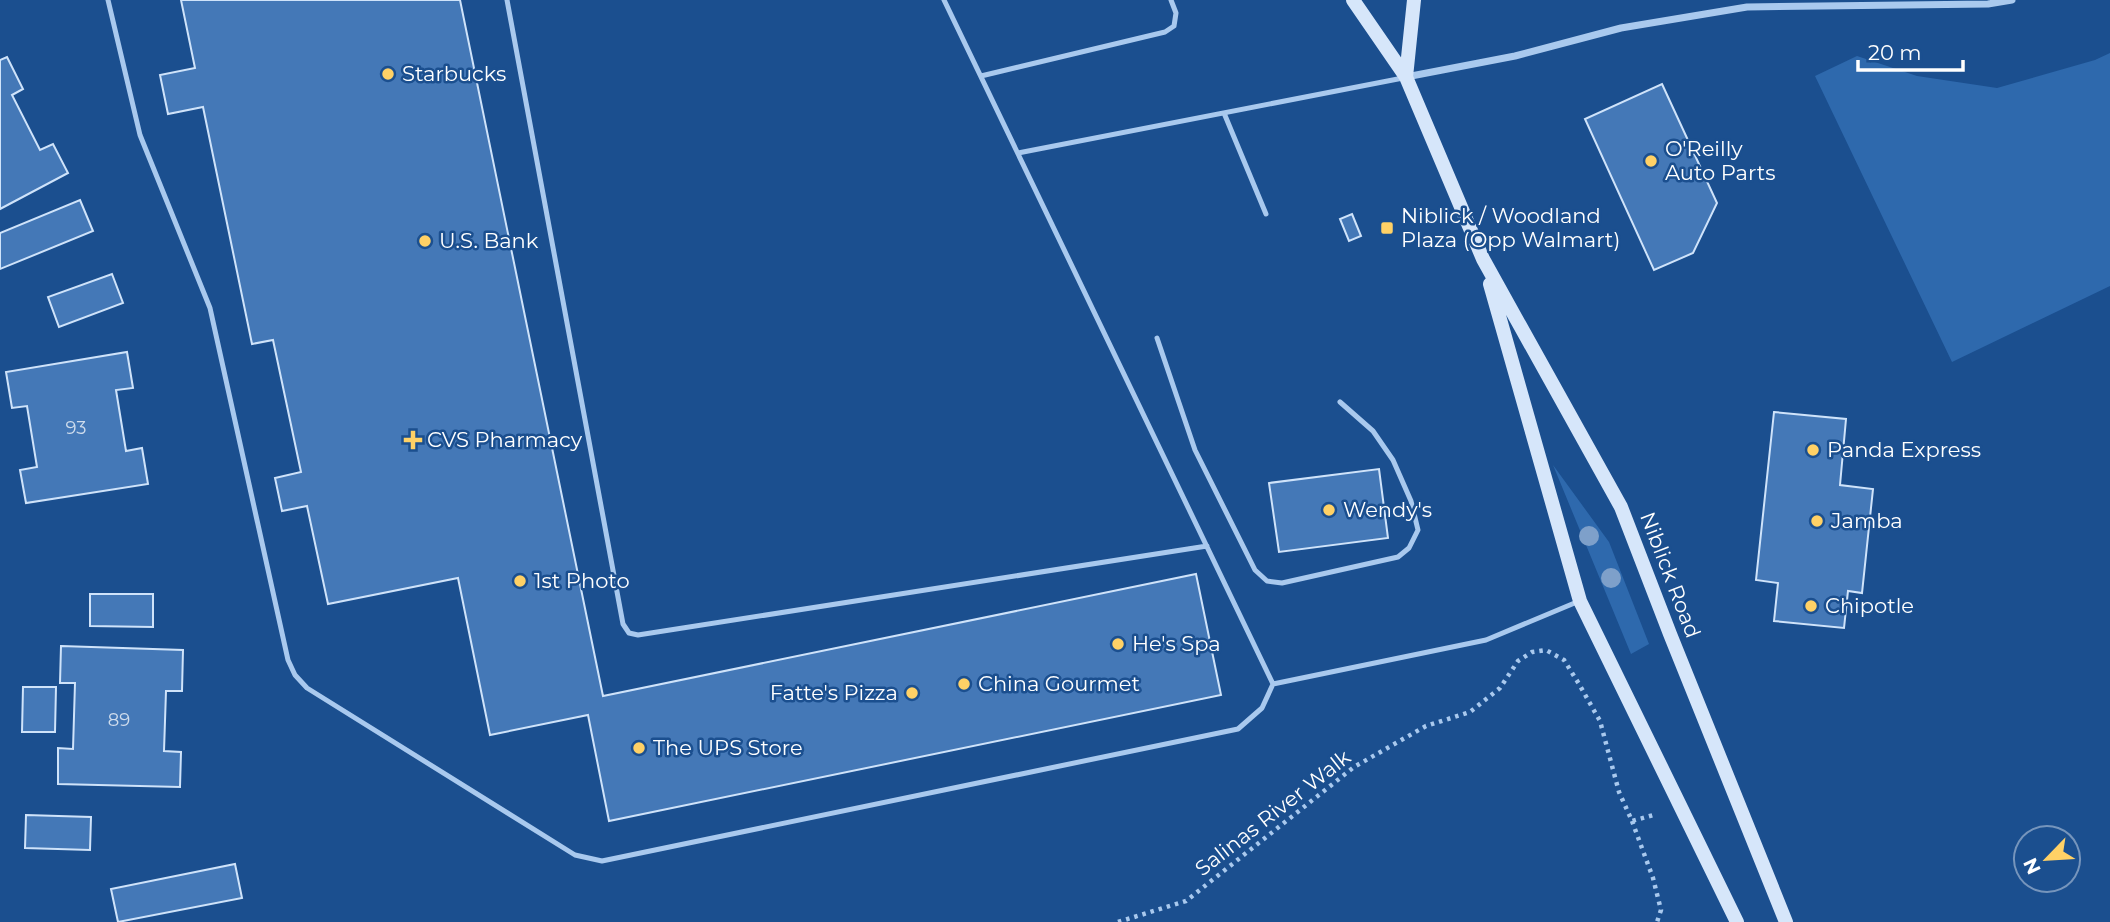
<svg xmlns="http://www.w3.org/2000/svg" width="2110" height="922" font-family="Montserrat,sans-serif">
<style>
.green{fill:#2e69ad}
.building{fill:#4478b7;stroke:#cfe3fa;stroke-width:2}
.lines{fill:none;stroke-linecap:round;stroke-linejoin:round}
.path{stroke:#a9c9ee;stroke-width:4.5;stroke-dasharray:3.5 5;stroke-linecap:butt}
.service{stroke:#a9c9ee;stroke-width:5}
.minor{stroke:#a9c9ee;stroke-width:7}
.secondary{stroke:#d6e6fa;stroke-width:14}
.tree{fill:#7ea0ca}
.poi-dot{fill:#ffd166;stroke:#1b4f8f;stroke-width:2.5}
.labels{text-anchor:middle;stroke-width:5;stroke-linejoin:round;paint-order:stroke}
.number-label{font-size:18px;fill:#d0dded}
.poi-label{font-size:21px;fill:#fff;stroke:#1b4f8f;text-anchor:start}
.street-label{font-size:21px;fill:#fff;stroke:#1b4f8f}
</style>
<rect width="100%" height="100%" fill="#1b4f8f"/>
<!-- green -->
<path class="green" d="M2110,53V286L1952,362L1815,76L1857,56L1917,76L1997,88L2095,60Z
M1553,465L1609,542L1649,644L1631,654Z"/>
<!-- building -->
<path class="building" d="M181,0H460L603,696L1196,574L1221,695L609,821L588,715L490,735L458,578L328,604L307,506L282,511L275,478L301,472L273,340L252,344L203,107L168,114L160,75L195,68Z
M7,57L23,89L12,95L40,150L53,144L68,173L0,209V60Z
M1662,84L1717,203L1693,253L1654,270L1585,119Z
M80,200L93,231L0,269V233Z
M1352,214L1361,236L1349,241L1340,219Z
M112,274L123,303L59,327L48,297Z
M127,352L133,388L116,390L126,451L142,448L148,484L26,503L20,470L37,467L27,406L12,408L6,372Z
M1774,412L1846,419L1840,485L1873,489L1862,593L1848,591L1844,628L1774,621L1778,583L1756,580Z
M1379,469L1388,538L1279,552L1269,483Z
M90,594H153V627L90,626Z
M61,646L183,650L182,691H166L164,751L181,752L180,787L58,784V748L73,749L75,683H60Z
M23,687H56L55,732H22Z
M26,815L91,817L90,850L25,848Z
M235,864L242,898L118,922L111,889Z"/>
<g class="lines">
<!-- path -->
<path class="path" d="M1632,821L1653,878L1661,910L1657,922
M1118,922L1186,901L1354,767L1426,726L1470,712L1500,688L1518,661L1532,652L1546,650L1564,660L1579,684L1600,721L1619,792L1632,821L1657,814"/>
<!-- service -->
<path class="service" d="M108,0L140,135L210,308L288,660L295,675L307,688L575,855L602,861L1238,729L1262,708L1273,684
M507,0L623,624L629,633L638,635L1207,546
M944,0L1273,684L1486,640L1577,602
M981,76L1165,32L1174,26L1176,13L1171,0
M1224,113L1266,214
M1018,153L1403,78
M1157,338L1195,450L1255,570L1267,581L1282,583L1398,557L1409,548L1418,530L1411,501L1393,460L1373,431L1340,402"/>
<!-- minor -->
<path class="minor" d="M1406,77L1515,56L1621,28L1747,7L1988,4L2012,0"/>
<!-- secondary -->
<path class="secondary" d="M1353,0L1406,77L1483,259L1621,507L1670,634L1786,922
M1406,77L1414,0
M1490,284L1580,601L1737,922"/>
</g>
<!-- trees -->
<g class="tree">
<circle cx="1589" cy="536" r="10"/>
<circle cx="1611" cy="578" r="10"/>
</g>
<!-- markers -->
<g class="poi-dot">
<circle cx="388" cy="74" r="7"/>
<circle cx="1651" cy="161" r="7"/>
<rect x="1380" y="221" width="14" height="14" rx="3.5"/>
<circle cx="425" cy="241" r="7"/>
<path d="M409.5 429.5h7v7h7v7h-7v7h-7v-7h-7v-7h7z"/>
<circle cx="1813" cy="450" r="7"/>
<circle cx="1329" cy="510" r="7"/>
<circle cx="1817" cy="521" r="7"/>
<circle cx="520" cy="581" r="7"/>
<circle cx="1811" cy="606" r="7"/>
<circle cx="1118" cy="644" r="7"/>
<circle cx="964" cy="684" r="7"/>
<circle cx="912" cy="693" r="7"/>
<circle cx="639" cy="748" r="7"/>
</g>
<g class="labels">
<!-- number labels -->
<g class="number-label">
<text x="76" y="434">93</text>
<text x="119" y="726">89</text>
</g>
<!-- poi labels -->
<g class="poi-label">
<text x="402" y="81">Starbucks</text>
<text x="1665" y="156">O'Reilly<tspan x="1665" dy="24">Auto Parts</tspan></text>
<text x="1401" y="223">Niblick / Woodland<tspan x="1401" dy="24">Plaza (Opp Walmart)</tspan></text>
<text x="439" y="248">U.S. Bank</text>
<text x="427" y="447">CVS Pharmacy</text>
<text x="1827" y="457">Panda Express</text>
<text x="1343" y="517">Wendy's</text>
<text x="1831" y="528">Jamba</text>
<text x="534" y="588">1st Photo</text>
<text x="1825" y="613">Chipotle</text>
<text x="1132" y="651">He's Spa</text>
<text x="978" y="691">China Gourmet</text>
<text x="898" y="700" text-anchor="end">Fatte's Pizza</text>
<text x="653" y="755">The UPS Store</text>
</g>
<!-- street labels -->
<g class="street-label">
<text transform="translate(1670 575) rotate(69)" y="7">Niblick Road</text>
<text transform="translate(1273 813) rotate(-38)" y="7">Salinas River Walk</text>
</g>
</g>
<!-- north arrow -->
<g transform="translate(2047 859) rotate(245)"><circle r="33" fill="#1b4f8f" stroke="#7695bc" stroke-width="2"/>
<path d="M0-5L12 26L0 18L-12 26Z" fill="#ffd166"/>
<text y="-10" font-size="19" font-weight="bold" text-anchor="middle" fill="#ffffff">N</text>
</g>
<!-- scale -->
<path d="M1858 60v10h105v-10" fill="none" stroke="#ffffff" stroke-width="3.5"/>
<text x="1868" y="60" font-size="21" fill="#ffffff" stroke="#1b4f8f" stroke-width="5" paint-order="stroke">20 m</text>
</svg>
